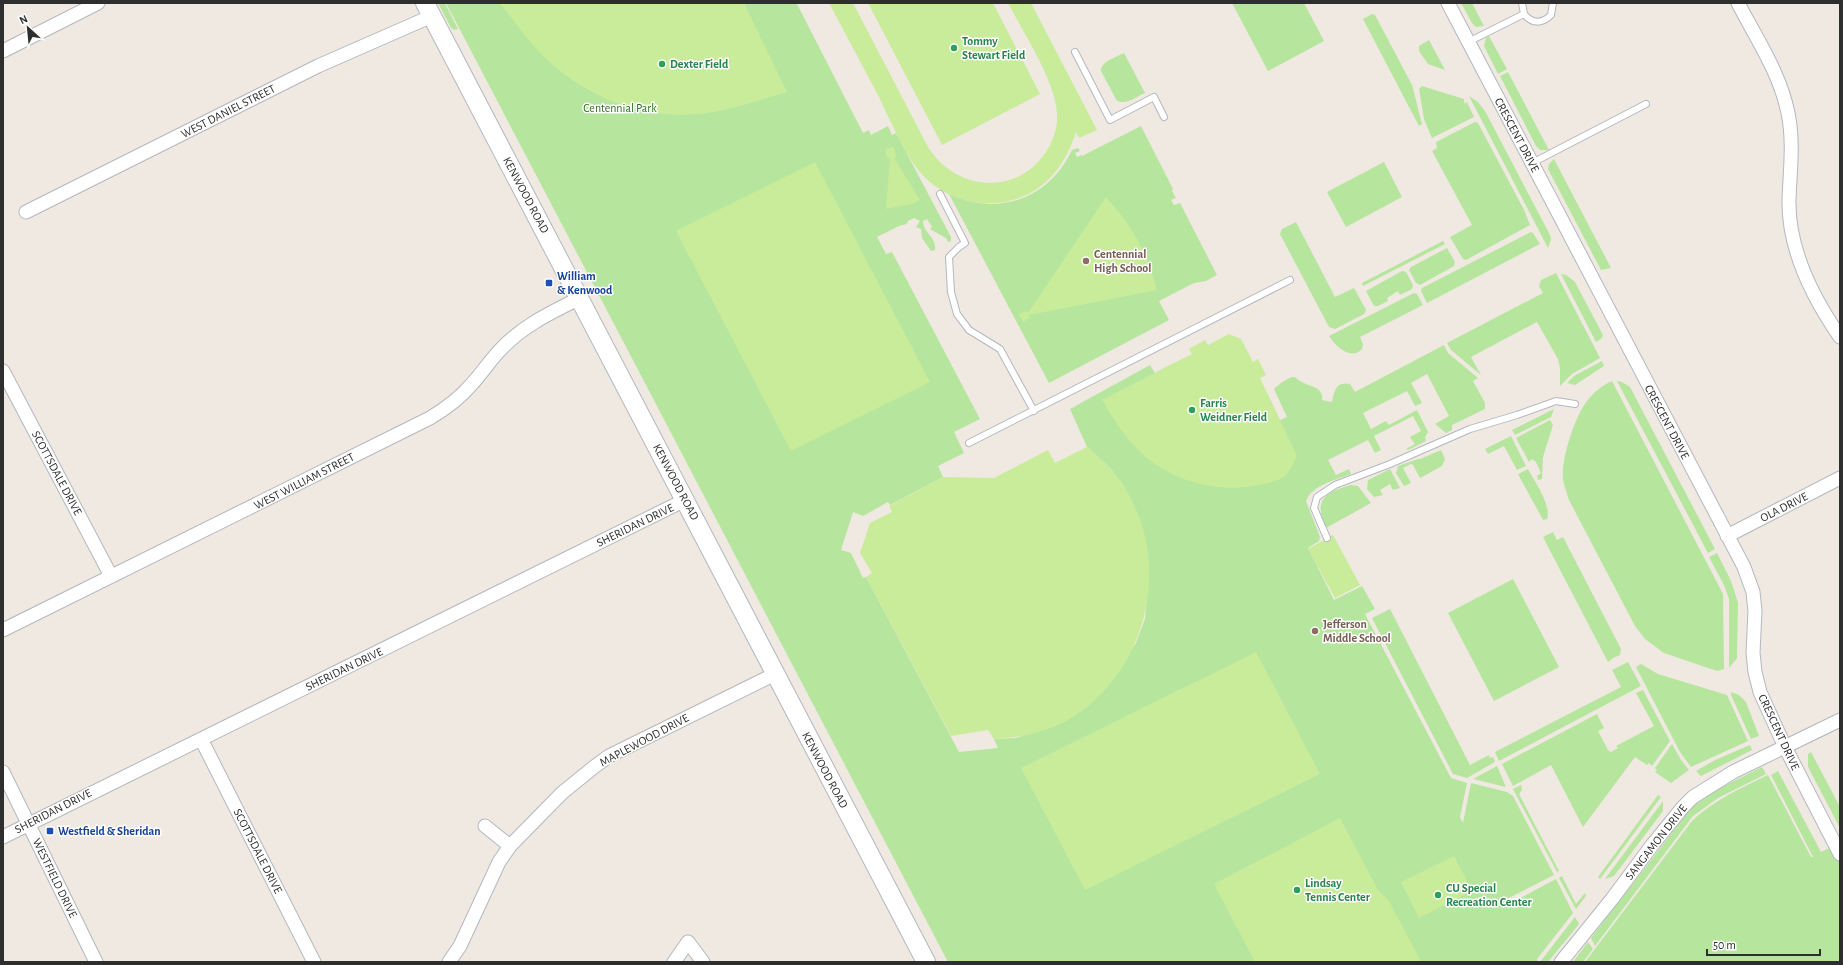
<svg xmlns="http://www.w3.org/2000/svg" width="1843" height="965" font-family="'Alegreya Sans',sans-serif">
<style>
.green{fill:#b6e59e}
.pitch{fill:#c9ec9a}
.lines{fill:none;stroke-linecap:round;stroke-linejoin:round}
.lane-casing{stroke:#b4b7c1;stroke-width:8}
.street-casing{stroke:#b4b7c1;stroke-width:15}
.secondary-casing{stroke:#b4b7c1;stroke-width:20}
.lane{stroke:#fff;stroke-width:6}
.street{stroke:#fff;stroke-width:13}
.secondary{stroke:#fff;stroke-width:18}
.leisure-dot{fill:#2e9e5b;stroke:#fff;stroke-width:1.5}
.education-dot{fill:#8d6e63;stroke:#fff;stroke-width:1.5}
.transit-dot{fill:#1a4fb4;stroke:#fff;stroke-width:1.5}
.labels{text-anchor:middle;stroke-width:3;stroke-linejoin:round;paint-order:stroke}
.leisure-label{font-size:12px;font-weight:bold;fill:#27864d;stroke:#fff;text-anchor:start}
.park-label{font-size:12px;fill:#2c6e1b;stroke:#fff}
.street-label{font-size:12px;fill:#2e2e2e;stroke:#fff}
.education-label{font-size:12px;font-weight:bold;fill:#785e54;stroke:#fff;text-anchor:start}
.transit-label{font-size:12px;font-weight:bold;fill:#164399;stroke:#fff;text-anchor:start}
</style>
<rect width="100%" height="100%" fill="#efe9e1"/>
<!-- green -->
<path class="green" d="M438,3H445L458,29L454,30L451,28Z
M446,3H798L797,4L863,133L869,130L871,135L888,126L892,135L896,133L951,237V241L948,242L946,238L930,229L932,227L927,219L923,221C923,233 937,237 935,250L931,251L922,238L921,229L916,227L920,221L914,218L908,221L907,224L899,226L877,237L886,254L892,252L980,419L954,432L964,453L938,466L943,477L890,505L888,502L863,516L853,512L841,550L851,553L863,578L866,577L959,752L998,748L994,739L1016,738L1064,722L1087,706L1106,688L1136,643L1145,619L1149,571L1123,485L1110,468L1087,447L1070,409L1150,365L1155,373L1178,361L1267,393L1280,420L1287,417L1274,389C1278,385 1288,377 1294,377C1297,378 1299,381 1302,382C1310,387 1324,387 1322,400L1332,402C1334,391 1336,381 1350,384L1355,392L1444,345L1448,353L1478,378L1473,381L1485,403V409L1452,425V430L1446,433L1435,424L1449,416L1427,374L1411,383L1422,403L1415,406L1407,391L1363,413L1371,429L1386,421L1389,425L1417,410L1428,432L1425,437L1426,441L1408,450L1406,449L1415,444L1410,437L1421,431L1413,416L1374,436L1381,450L1375,453L1368,440L1328,460L1336,475L1349,469L1351,474C1336,480 1312,485 1306,501L1320,537L1319,541L1308,548L1334,600L1362,586L1375,609L1365,614L1451,778L1467,783L1460,817L1463,823L1471,783L1507,792L1513,796L1554,875L1505,900L1507,905L1556,879L1573,913L1537,959L1538,962H948Z
M1232,3H1304L1324,41L1268,71Z
M1461,3H1472L1484,26L1476,27L1472,23Z
M1372,14L1375,15L1412,85L1422,124L1419,126L1363,19Z
M1489,36L1507,69L1498,74L1484,46L1486,38Z
M1429,40L1445,70L1428,64L1419,51V46Z
M1124,53L1145,93C1136,97 1127,105 1117,101L1101,71C1101,61 1117,57 1124,53Z
M1508,72L1549,150H1540L1536,146L1500,76Z
M1422,86L1464,99V101L1465,104L1467,102L1474,117L1432,138L1424,119L1419,89Z
M1469,96L1478,102L1485,111L1550,235L1551,239L1548,248Z
M1475,122L1478,123L1524,210L1530,225L1466,260L1463,259L1450,237L1472,225L1432,151L1437,148L1436,142Z
M1141,126L1173,189L1172,191L1176,198L1171,200L1174,205L1180,203L1217,275L1206,281L1194,283L1159,301L1169,320L1049,383L949,194C998,217 1049,199 1072,150L1078,148L1080,151L1075,153L1077,157L1081,155L1082,156Z
M1554,159L1611,268L1601,270L1548,169L1549,164Z
M1384,162L1402,197L1346,227L1327,192Z
M1296,222L1335,297L1354,288L1366,310L1364,314L1335,329L1329,327L1280,234L1282,229Z
M1531,232L1533,233L1540,244L1427,303L1421,291L1422,288Z
M1443,241L1445,244L1363,286L1362,283Z
M1447,248L1455,262L1454,266L1420,285L1416,283L1409,270L1411,267Z
M1402,271L1406,272L1413,285L1412,289L1400,295L1398,291L1387,298L1388,301L1378,306H1374L1366,291Z
M1556,273L1600,358L1572,374L1560,386V368L1558,359L1537,322L1471,357L1481,375L1451,350L1447,343L1543,293L1539,286L1541,280Z
M1561,274L1566,275L1575,282L1603,335L1602,338L1596,342Z
M1414,293L1417,294L1423,305L1360,337L1363,344L1362,349C1351,361 1335,346 1329,336Z
M1602,361L1604,366L1575,385L1567,383L1574,376Z
M1612,381L1723,594L1724,669L1717,671L1664,653L1645,639L1635,626L1569,500C1567,493 1564,486 1563,479C1561,459 1575,415 1588,400C1594,392 1603,385 1612,381Z
M1617,381L1622,382L1630,387L1715,549L1708,553Z
M1554,409L1551,417L1515,435L1512,430Z
M1550,420L1553,425L1543,457L1542,479L1538,480L1537,476L1541,473L1536,462L1532,459L1529,462L1516,438Z
M1511,436L1526,466L1517,470L1504,446L1488,454L1485,449Z
M1441,450L1445,459L1442,466L1420,478L1413,465L1411,464L1403,468L1411,483L1404,486L1396,473L1398,466L1418,459H1420Z
M1390,469L1400,488L1393,490L1390,484L1380,490L1383,495L1374,497L1367,489L1368,480Z
M1528,469C1534,481 1552,505 1547,519L1543,520L1518,474Z
M1351,485L1358,486L1371,503L1326,528C1313,500 1325,492 1351,485Z
M1553,532L1557,540L1563,537L1621,649L1620,655L1613,658L1608,662L1543,537Z
M1717,553L1731,581L1738,603L1737,658L1729,668V599L1724,585L1709,557Z
M1513,579L1559,667L1494,701L1448,613Z
M1390,609L1470,765L1489,755L1490,758L1493,757L1495,762L1467,778L1453,774L1372,618Z
M1628,662L1641,686L1499,761L1495,752L1621,687L1612,670Z
M1641,664L1658,674L1727,695L1748,741L1691,767L1680,752L1636,667Z
M1643,690L1670,741L1652,766L1649,763L1647,765L1635,757L1583,827L1551,765L1513,786L1502,764L1597,714L1604,728L1598,731L1608,750L1611,752L1618,748L1616,746L1654,726L1636,693Z
M1731,692L1739,695L1746,702L1759,736L1751,739L1731,695Z
M1672,744L1681,760L1689,770L1671,783L1655,772L1657,770L1655,768Z
M1750,745L1752,750L1701,776L1696,771L1715,760Z
M1811,752L1840,807V828L1808,767V754Z
M1497,766L1506,787L1473,779Z
M1762,767L1766,774L1718,798L1693,816L1595,946L1591,938L1692,807L1718,789Z
M1778,771L1821,852L1840,843V962H1585L1692,821C1714,800 1741,788 1768,775L1811,857H1813L1771,775Z
M1521,785L1522,790L1519,794L1559,871L1557,872L1513,789Z
M1658,795L1661,797L1600,879L1598,877Z
M1663,801V811L1614,876L1605,879Z
M1562,876L1576,904L1585,893L1586,896L1576,909L1559,878Z
M1575,917L1579,924L1548,962H1540Z
M1588,942L1593,949L1583,962H1573Z"/>
<!-- pitch -->
<path class="pitch" d="M500,3H744L787,92C763,99 738,108 713,112C649,123 588,100 542,55C527,39 513,20 500,3Z
M829,3H853L928,147C956,192 1019,197 1048,149C1054,138 1058,126 1057,114C1056,82 1023,32 1008,3H1031L1097,130L1079,138L1076,132C1065,165 1047,190 1013,200C977,210 938,197 916,167C901,146 890,120 879,97C862,66 846,34 829,3Z
M868,3H993L1040,94L942,145Z
M894,147L896,157L894,158L920,200L912,204L886,209L890,158H887L885,149Z
M815,162L930,382L791,451L676,231Z
M1106,197C1134,228 1145,249 1157,290L1029,315L1030,318L1023,322L1019,314L1027,311L1028,313Z
M1229,334L1241,339L1253,362L1258,359L1266,375L1260,378L1297,456C1293,463 1290,472 1284,477C1279,480 1272,482 1267,483C1229,494 1182,485 1151,461C1129,444 1116,423 1102,400L1192,354L1189,349L1205,340L1208,345Z
M1087,447C1106,462 1123,481 1133,503C1171,579 1140,682 1064,722C1042,733 1018,738 994,739L988,730L951,736L866,577L872,573L860,553L870,523L892,512L889,506L943,477L994,478L1048,450L1055,463Z
M1333,535L1360,585L1335,598L1308,549Z
M1256,652L1320,774L1085,890L1021,768Z
M1340,818L1378,890L1389,901L1421,962H1255L1214,884Z
M1454,856L1472,891L1419,918L1401,882Z"/>
<g class="lines">
<!-- lane casing -->
<g class="lane-casing">
<path id="lane" d="M1522,3L1524,14C1532,24 1542,24 1551,15L1553,3
M1468,42L1524,14
M1075,52L1110,120L1154,97L1164,117
M1532,163L1646,104
M940,194L965,243L959,247L949,257L951,292L957,314L969,330L1000,349L1034,411
M969,443L1290,280
M1327,538L1314,508L1317,497L1335,485L1390,464L1470,429L1517,415L1556,401L1575,404"/>
</g>
<!-- street casing -->
<g class="street-casing">
<path id="street" d="M1448,3L1744,567L1753,592L1755,611L1753,653L1755,672L1760,692L1785,747L1840,854
M1738,3C1756,38 1780,73 1788,113C1794,142 1790,170 1789,200C1788,248 1813,298 1840,337
M3,51L98,3
M26,212L318,66L432,16
M3,371L111,576
M1727,536L1840,478
M3,630L430,418C445,409 459,399 471,385C482,373 491,359 502,348C524,325 552,312 580,298
M201,739L314,962
M3,772L96,962
M485,826L510,846
M3,837L685,500
M449,962L460,946L499,862L510,846L562,793L594,767L609,756L775,674
M674,962L688,942L703,962
M1561,962L1612,899L1653,844L1683,807L1693,797L1733,772L1840,720"/>
</g>
<!-- secondary casing -->
<g class="secondary-casing">
<path id="secondary" d="M425,3L926,962"/>
</g>
<!-- lane -->
<use href="#lane" class="lane"/>
<!-- street -->
<use href="#street" class="street"/>
<!-- secondary -->
<use href="#secondary" class="secondary"/>
</g>
<!-- markers -->
<g class="leisure-dot">
<circle cx="954" cy="48" r="4"/>
<circle cx="662" cy="64" r="4"/>
<circle cx="1192" cy="410" r="4"/>
<circle cx="1297" cy="890" r="4"/>
<circle cx="1438" cy="895" r="4"/>
</g>
<g class="education-dot">
<circle cx="1086" cy="261" r="4"/>
<circle cx="1315" cy="631" r="4"/>
</g>
<g class="transit-dot">
<rect x="545" y="279" width="8" height="8" rx="2"/>
<rect x="46" y="827" width="8" height="8" rx="2"/>
</g>
<g class="labels">
<!-- leisure labels -->
<g class="leisure-label">
<text x="962" y="45">Tommy<tspan x="962" dy="14">Stewart Field</tspan></text>
<text x="670" y="68">Dexter Field</text>
<text x="1200" y="407">Farris<tspan x="1200" dy="14">Weidner Field</tspan></text>
<text x="1305" y="887">Lindsay<tspan x="1305" dy="14">Tennis Center</tspan></text>
<text x="1446" y="892">CU Special<tspan x="1446" dy="14">Recreation Center</tspan></text>
</g>
<!-- park labels -->
<g class="park-label">
<text x="620" y="112">Centennial Park</text>
</g>
<!-- street labels -->
<g class="street-label">
<text transform="translate(228 111) rotate(-27)" y="4">WEST DANIEL STREET</text>
<text transform="translate(1517 135) rotate(62)" y="4">CRESCENT DRIVE</text>
<text transform="translate(526 195) rotate(62)" y="4">KENWOOD ROAD</text>
<text transform="translate(1667 422) rotate(62)" y="4">CRESCENT DRIVE</text>
<text transform="translate(57 473) rotate(62)" y="4">SCOTTSDALE DRIVE</text>
<text transform="translate(304 481) rotate(-27)" y="4">WEST WILLIAM STREET</text>
<text transform="translate(676 482) rotate(62)" y="4">KENWOOD ROAD</text>
<text transform="translate(1784 507) rotate(-27)" y="4">OLA DRIVE</text>
<text transform="translate(635 525) rotate(-26)" y="4">SHERIDAN DRIVE</text>
<text transform="translate(344 669) rotate(-26)" y="4">SHERIDAN DRIVE</text>
<text transform="translate(1779 732) rotate(65)" y="4">CRESCENT DRIVE</text>
<text transform="translate(644 740) rotate(-28)" y="4">MAPLEWOOD DRIVE</text>
<text transform="translate(825 770) rotate(62)" y="4">KENWOOD ROAD</text>
<text transform="translate(53 811) rotate(-27)" y="4">SHERIDAN DRIVE</text>
<text transform="translate(1656 842) rotate(-52)" y="4">SANGAMON DRIVE</text>
<text transform="translate(258 851) rotate(63)" y="4">SCOTTSDALE DRIVE</text>
<text transform="translate(55 878) rotate(64)" y="4">WESTFIELD DRIVE</text>
</g>
<!-- education labels -->
<g class="education-label">
<text x="1094" y="258">Centennial<tspan x="1094" dy="14">High School</tspan></text>
<text x="1323" y="628">Jefferson<tspan x="1323" dy="14">Middle School</tspan></text>
</g>
<!-- transit labels -->
<g class="transit-label">
<text x="557" y="280">William<tspan x="557" dy="14">&amp; Kenwood</tspan></text>
<text x="58" y="835">Westfield &amp; Sheridan</text>
</g>
</g>
<!-- border -->
<rect width="1843" height="965" fill="none" stroke="#2e2e2e" stroke-width="8"/>
<!-- north arrow -->
<g transform="translate(28 28) rotate(333)" stroke="#ffffff" stroke-width="3" paint-order="stroke">
<path d="M0-3L7 15L0 10L-7 15Z" fill="#2e2e2e"/>
<text y="-6" font-size="11" font-weight="bold" text-anchor="middle" fill="#2e2e2e">N</text>
</g>
<!-- scale -->
<path d="M1707 949v6h113v-6" fill="none" stroke="#2e2e2e" stroke-width="2"/>
<text x="1713" y="949" font-size="12" fill="#2e2e2e" stroke="#ffffff" stroke-width="3" paint-order="stroke">50 m</text>
</svg>
